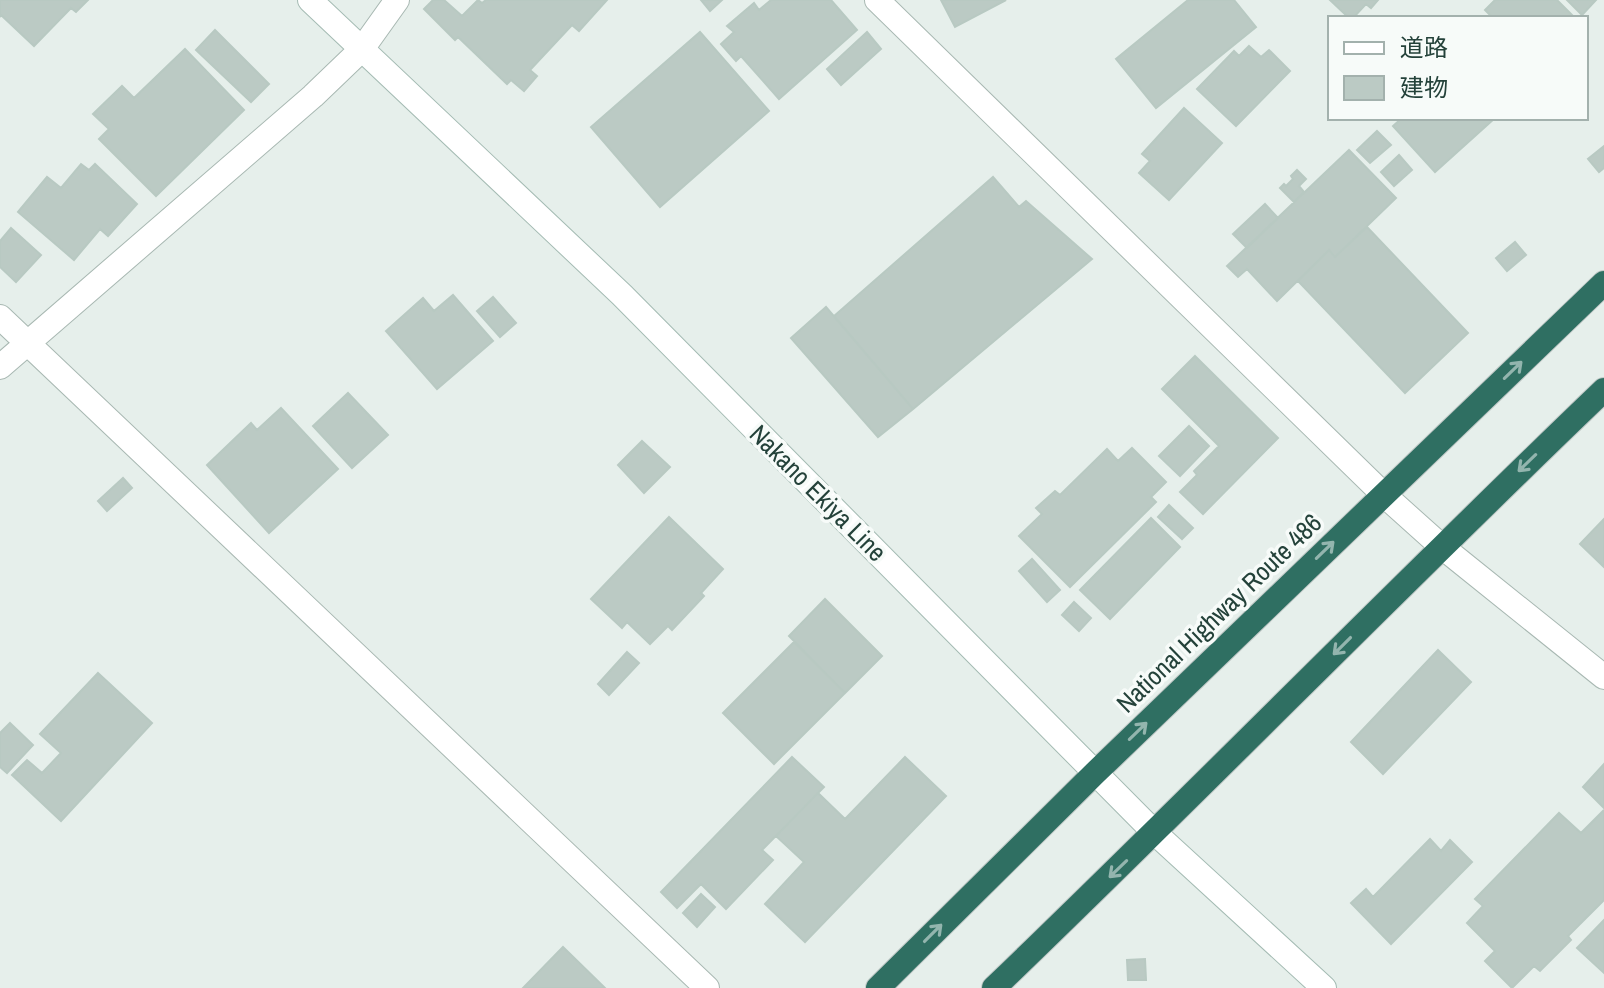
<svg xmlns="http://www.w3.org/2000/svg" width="1604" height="988" font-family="'Archivo Narrow','Noto Sans JP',sans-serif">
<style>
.building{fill:#bbcac4;stroke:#b8c9c2;stroke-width:2}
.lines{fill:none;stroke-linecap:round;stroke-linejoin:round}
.street-casing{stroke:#a8b8b2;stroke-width:26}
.secondary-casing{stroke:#a4bbb3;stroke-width:26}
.highway-casing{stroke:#c2cac8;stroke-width:26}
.street{stroke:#fff;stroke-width:24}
.secondary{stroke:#fff;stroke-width:24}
.highway{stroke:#2f6f62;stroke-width:24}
.oneway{stroke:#93b5ae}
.labels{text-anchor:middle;stroke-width:7;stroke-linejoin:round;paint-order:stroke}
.street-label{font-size:26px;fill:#24423a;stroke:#f7fbf9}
</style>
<rect width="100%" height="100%" fill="#e6efeb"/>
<!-- building -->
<path class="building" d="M0,0H88L76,12L71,8L34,46L1,15L0,17Z
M433,0H444L462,16L478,0L482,3L486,0H607L579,31L572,25L530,70L537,76L524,91L511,80L507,84L458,37L455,40L424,9Z
M701,0H722L710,11Z
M771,0H831L857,30L779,99L741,56L736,61L721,44L734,32L727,26L754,3L759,10Z
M941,0H1006L955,27Z
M1188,0H1234L1256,27L1156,108L1116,59Z
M1330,0H1378L1371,8L1366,4L1353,18H1349Z
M1495,0H1557L1575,18H1493L1485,10Z
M1567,0H1596L1582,15Z
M215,30L269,84L251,102L196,50Z
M700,32L769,111L660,207L591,127Z
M867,32L881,49L841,85L827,69Z
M1249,46L1261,57L1269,50L1290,71L1236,126L1197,89L1234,51L1239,56Z
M185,49L244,110L156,196L99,139L109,129L93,114L122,86L134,98Z
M1184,108L1222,143L1169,200L1139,173L1150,161L1142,154Z
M1402,118H1495L1435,172L1393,126Z
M1377,131L1391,145L1370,163L1357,150Z
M1604,146V168L1599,172L1588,159Z
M1349,150L1396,198L1335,257L1329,250L1277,301L1247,269L1238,277L1227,266Z
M1399,155L1412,170L1394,186L1381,172Z
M81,164L89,170L95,164L137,204L108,236L100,229L74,260L18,212L47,177L61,188Z
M1297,170L1306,179L1299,186L1304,192L1294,202L1280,188L1284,184L1286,186L1293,179L1291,176Z
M993,177L1019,207L1026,201L1092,259L913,409L834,316Z
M1265,204L1278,218L1247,248L1233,234Z
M1367,227L1468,333L1405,393L1298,281L1329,250L1335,257Z
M11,228L41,255L16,282L0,267V241Z
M1515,242L1526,255L1507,271L1496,258Z
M453,295L493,341L437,389L386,331L423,298L434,311Z
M493,297L516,323L500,337L477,311Z
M826,307L913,409L878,437L791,338Z
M1195,356L1278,438L1203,514L1180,492L1197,475L1194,471L1219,446L1162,389Z
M348,393L388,435L352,468L313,426Z
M281,408L338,469L269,533L207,465L251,423L257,430Z
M1189,426L1209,446L1180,476L1159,456Z
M642,441L670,467L644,493L618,465Z
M1132,448L1166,482L1151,497L1156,502L1070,587L1019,536L1042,514L1036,508L1055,491L1060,495L1107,449L1118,461Z
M123,478L132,488L107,511L98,501Z
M1169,505L1193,528L1182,539L1158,517Z
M669,517L723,569L701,593L704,596L672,630L668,626L650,644L627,622L622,628L591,599Z
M1151,518L1180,547L1110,619L1080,590Z
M1604,519V567L1580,544Z
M1032,559L1060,590L1047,602L1019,571Z
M825,599L882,656L845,693L789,636Z
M1074,602L1091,618L1079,631L1062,615Z
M794,642L845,693L774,764L723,713Z
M1438,650L1471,682L1383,774L1351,742Z
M627,652L639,663L609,695L598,684Z
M98,673L152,723L61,821L12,775L27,760L42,773L61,753L40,734Z
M10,723L33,745L7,773L0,767V733Z
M792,757L824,787L762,850L773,860L726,909L701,884L677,908L661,892Z
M905,757L946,796L805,942L765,904L804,862L776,836L818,793L845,819Z
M1604,764V808L1583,787Z
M1604,810V900L1568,936L1571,940L1540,971L1534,966L1512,988L1485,961L1495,951L1467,923L1483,906L1475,899L1559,813L1581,833Z
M1430,839L1441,851L1450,840L1472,862L1391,944L1351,903L1366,889L1373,897Z
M701,894L715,907L697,927L683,913Z
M1604,920V973L1577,948Z
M563,947L605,988H523Z
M1145,959L1146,980H1128L1127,960Z"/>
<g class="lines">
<!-- street casing -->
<g class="street-casing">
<path id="street" d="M877,0L1383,494L1441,546L1604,677
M0,317L707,988
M0,367L313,96L362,49L397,0"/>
</g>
<!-- secondary casing -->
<g class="secondary-casing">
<path id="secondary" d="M310,0L622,295L1155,833L1324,988"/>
</g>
<!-- highway casing -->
<g class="highway-casing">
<path id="highway" d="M878,988L1095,773L1604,283
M994,988C1199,791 1398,587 1604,390"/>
</g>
<!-- street -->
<use href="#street" class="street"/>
<!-- secondary -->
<use href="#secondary" class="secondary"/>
<!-- highway -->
<use href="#highway" class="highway"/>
</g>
<!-- one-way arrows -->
<defs><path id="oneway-shaft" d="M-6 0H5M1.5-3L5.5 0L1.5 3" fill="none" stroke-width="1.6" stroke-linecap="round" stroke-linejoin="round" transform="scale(2)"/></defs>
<g class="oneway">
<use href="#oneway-shaft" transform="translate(1513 370) rotate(-44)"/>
<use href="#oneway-shaft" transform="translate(1527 463) rotate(136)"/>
<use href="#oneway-shaft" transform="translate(1325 550) rotate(-44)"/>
<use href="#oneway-shaft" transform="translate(1342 646) rotate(135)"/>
<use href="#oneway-shaft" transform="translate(1138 731) rotate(-44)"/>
<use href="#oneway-shaft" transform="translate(1118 869) rotate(136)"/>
<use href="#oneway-shaft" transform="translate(933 933) rotate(-45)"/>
</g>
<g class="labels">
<!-- street labels -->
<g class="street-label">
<text transform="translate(818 493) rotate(45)" y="9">Nakano Ekiya Line</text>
<text transform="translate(1219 613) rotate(-44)" y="9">National Highway Route 486</text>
</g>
</g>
<!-- legend -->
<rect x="1328" y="16" width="260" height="104" fill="#f7fbf9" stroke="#a3b1ad" stroke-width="2"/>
<rect x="1344" y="42" width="40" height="12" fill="#ffffff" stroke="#a3b1ad" stroke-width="2"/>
<text x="1400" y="56" font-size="24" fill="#24423a">道路</text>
<rect x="1344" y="76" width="40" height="24" fill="#bbcac4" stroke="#a3b1ad" stroke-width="2"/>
<text x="1400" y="96" font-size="24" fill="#24423a">建物</text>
</svg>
